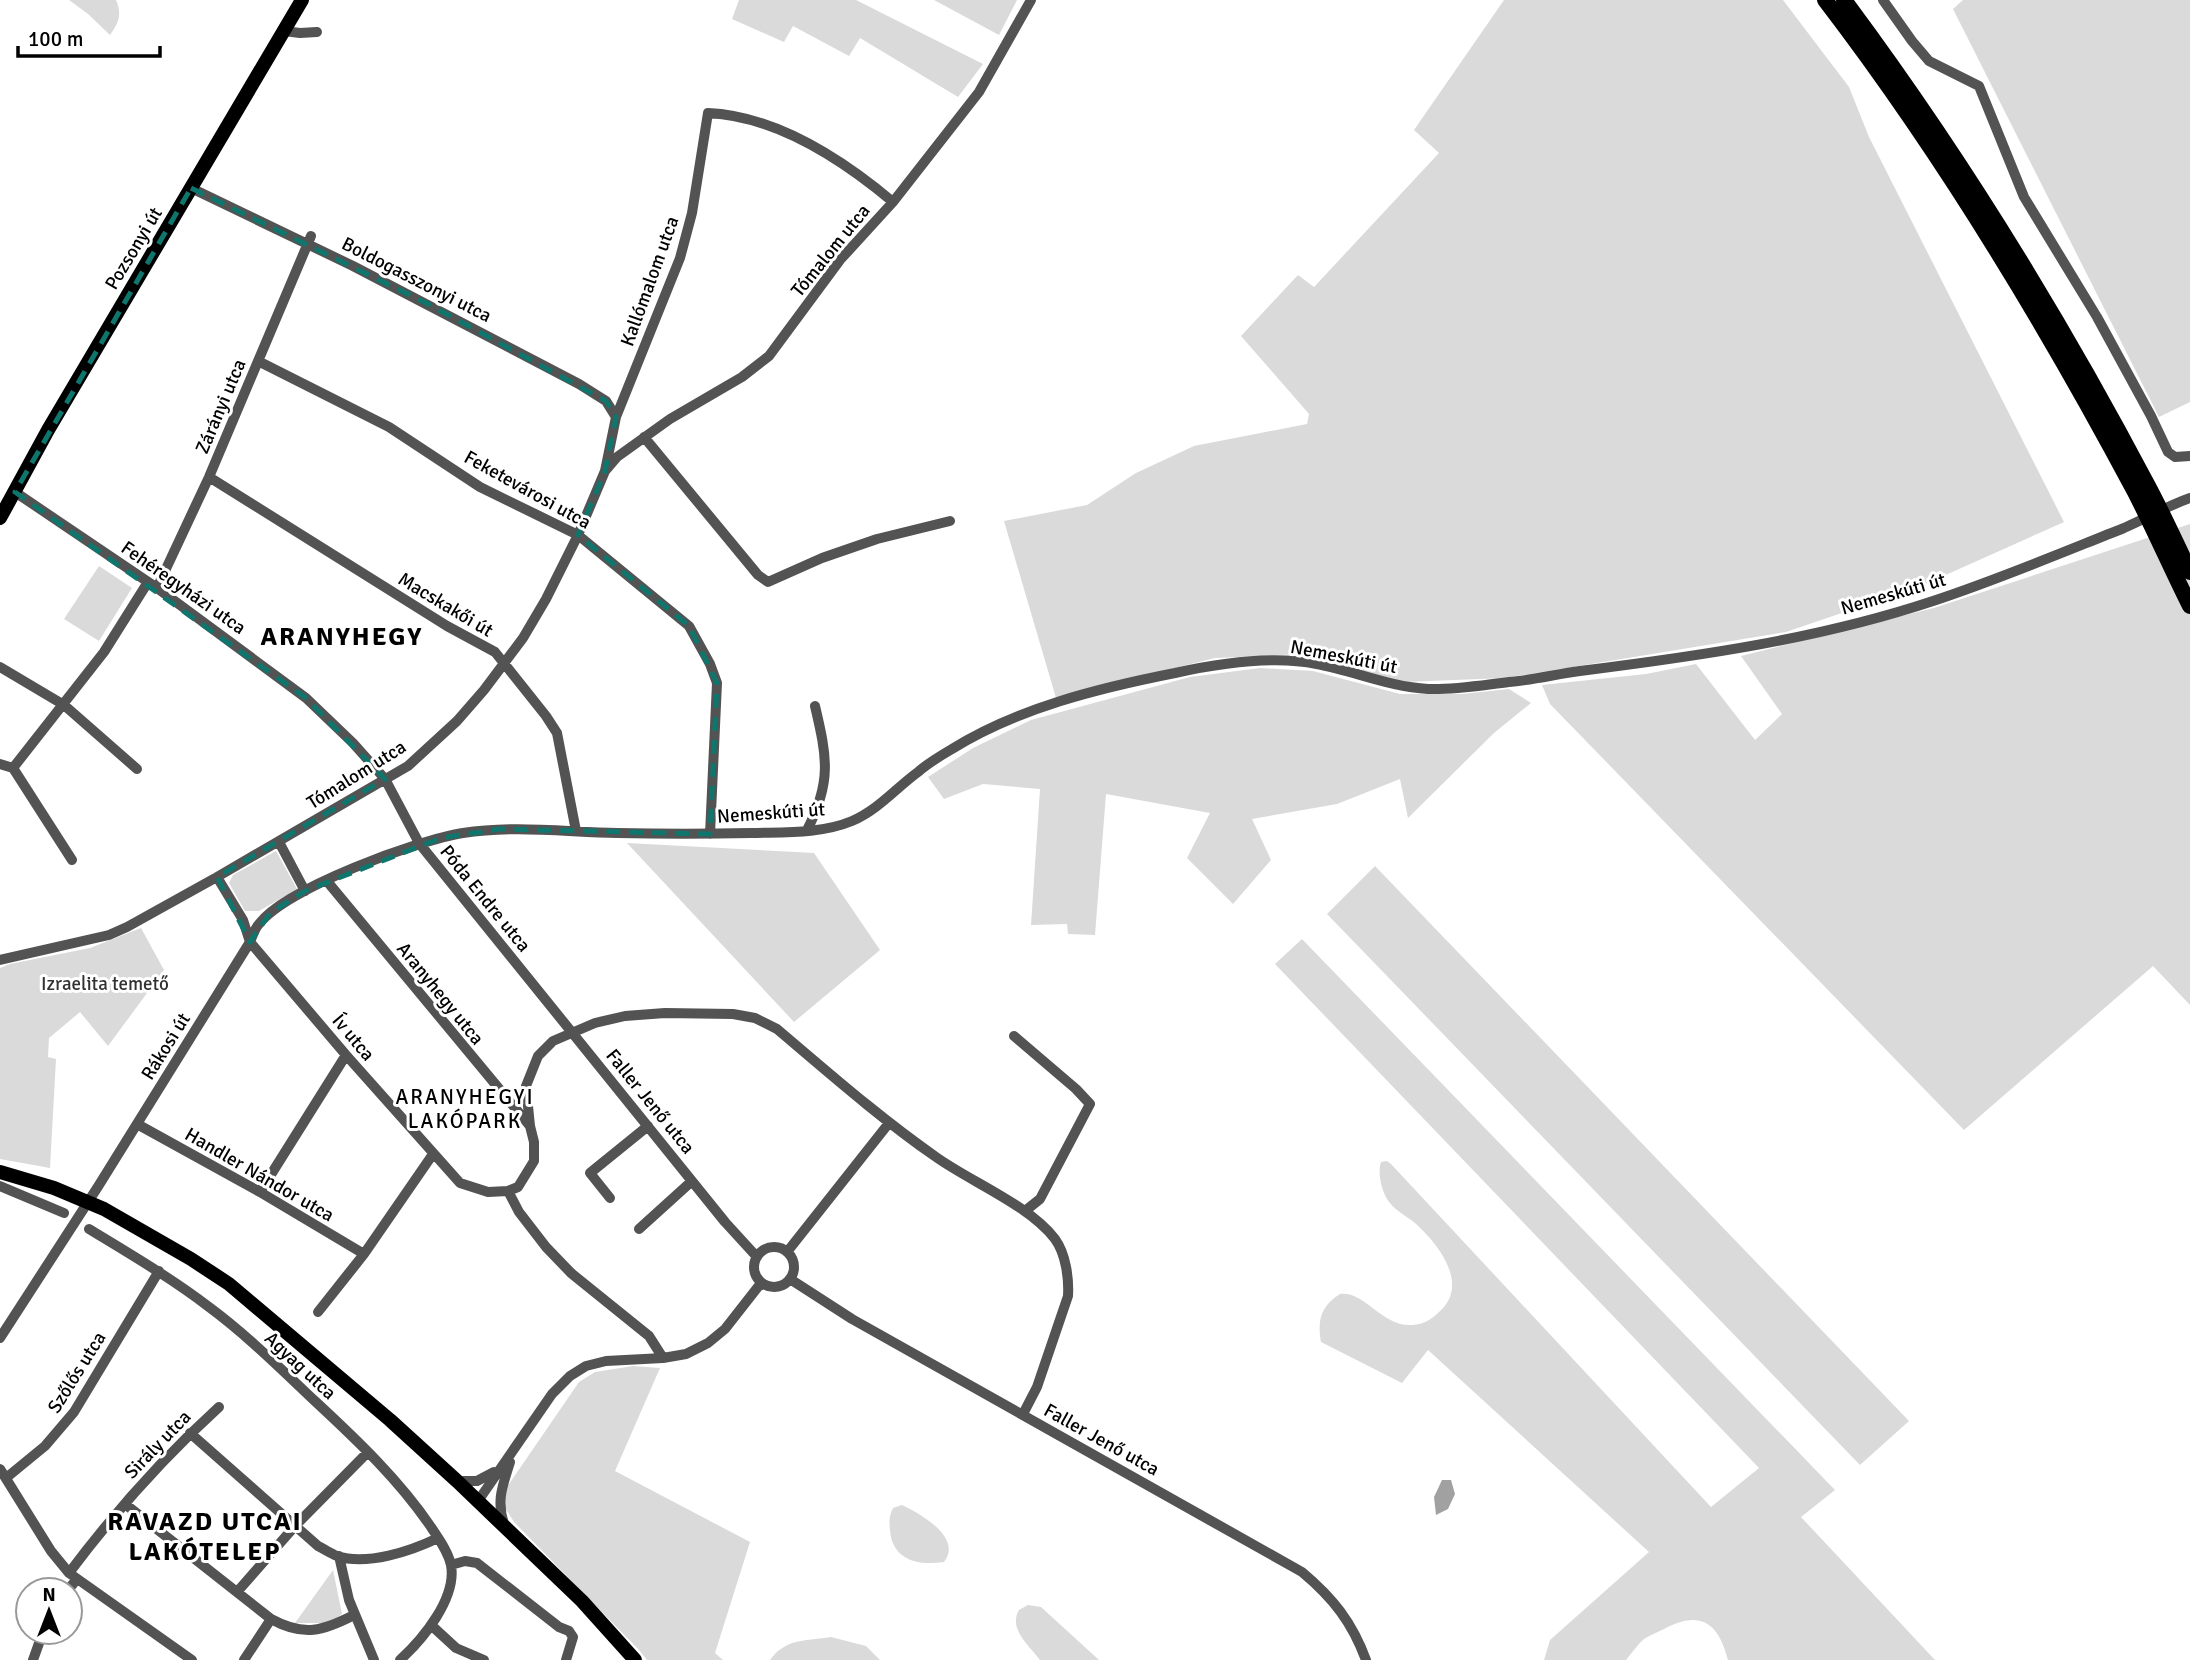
<svg xmlns="http://www.w3.org/2000/svg" width="2190" height="1660" font-family="Signika,sans-serif">
<style>
.green{fill:#dadada}
.water{fill:#a1a1a1}
.lines{fill:none;stroke-linecap:round;stroke-linejoin:round}
.minor{stroke:#535353;stroke-width:10}
.major{stroke:#000;stroke-width:14}
.highway{stroke:#000;stroke-width:16}
.marked{fill:none;stroke:#0f766e;stroke-width:5;stroke-dasharray:14 9;stroke-linejoin:round}
.labels{text-anchor:middle;stroke-width:6;stroke-linejoin:round;paint-order:stroke}
.street-label{font-size:19px;fill:#000;stroke:#fff}
.park-label{font-size:19px;fill:#313131;stroke:#fff}
.neighbourhood-label{font-size:21px;letter-spacing:2px;fill:#000;stroke:#fff}
.district-label{font-size:26px;font-weight:bold;letter-spacing:2px;fill:#000;stroke:#fff}
</style>
<rect width="100%" height="100%" fill="#fff"/>
<!-- green -->
<path class="green" d="M69,0H116C122,14 119,23 110,35L88,14Z
M739,0H856L983,64L958,97L860,38L849,56L793,26L784,42L732,19Z
M934,0H1017L999,35Z
M1504,0H1783L1849,87L1869,137L2064,522L1921,586L1786,632L1505,678L1404,682L1302,654L1215,658L1056,698L1004,521L1087,505L1136,473L1194,446L1307,424L1309,414L1241,336L1298,275L1314,287L1439,153L1414,130Z
M1963,0H2190V402L2159,417L1953,9Z
M2190,524V1005L2153,966L1964,1130L1550,704L1542,685L1646,674L1696,664L1755,740L1782,714L1741,656L1934,608Z
M99,566L132,588L99,641L64,619Z
M1260,668L1313,671L1400,694H1462L1509,689L1531,703L1494,733L1408,818L1400,779L1337,804L1252,819L1271,860L1233,904L1187,858L1210,813L1106,794L1095,935L1068,934L1067,924L1031,925L1040,789L983,784L944,799L928,777L973,748L1031,720L1190,677Z
M627,843L814,853L880,950L794,1022Z
M276,851L297,889L259,911H245L229,883L233,875Z
M1375,866L1909,1421L1860,1465L1327,914Z
M141,928L164,970L108,1046L80,1012L49,1038L48,1057L56,1059L50,1168L0,1159V968L10,964L90,948Z
M1302,939L1835,1490L1801,1517L1935,1660H1728C1718,1622 1700,1610 1664,1629C1658,1632 1650,1635 1644,1639C1637,1645 1632,1653 1626,1660H1544L1550,1640L1649,1552L1428,1350L1402,1383L1321,1342C1317,1320 1321,1306 1340,1294C1366,1291 1381,1327 1412,1325C1425,1325 1436,1316 1444,1307C1467,1279 1436,1242 1415,1223C1408,1217 1396,1211 1390,1203C1382,1194 1377,1173 1381,1162L1387,1161L1391,1164L1711,1507L1759,1468L1275,964Z
M633,1366L660,1368L615,1471L750,1542L715,1653L723,1660H647L640,1651L514,1522L504,1506L507,1487L579,1382L595,1372Z
M902,1505C921,1514 963,1538 944,1562C918,1566 892,1560 890,1530C889,1522 889,1516 893,1508Z
M333,1570L342,1614L330,1623H295Z
M1028,1605L1041,1607L1099,1660H1040C1029,1645 1008,1629 1019,1610Z
M831,1637L866,1646L880,1660H770C786,1638 806,1641 831,1637Z"/>
<!-- water -->
<path class="water" d="M1442,1480H1451L1455,1494L1448,1509L1436,1515L1434,1497Z"/>
<g class="lines">
<!-- minor -->
<path class="minor" d="M1883,0L1912,41L1929,61L1979,86L2024,197L2097,317L2151,416L2168,452L2175,457L2190,456
M284,31L300,33L317,32
M191,188L353,266L579,384L606,401L616,417
M258,361L389,427L480,487L578,535L689,626L710,664L717,683L710,834
M644,437L758,575L768,582L822,558L877,539L950,521
M605,471L617,457L670,419L742,377L769,356L840,260L893,202L979,92L1031,0
M209,477L447,626L495,652L546,716L557,733L576,831
M15,492L157,588L306,698L353,743L385,779L419,843L725,1222L757,1257
M157,588L209,477L311,236
M0,667L64,705L137,769
M0,764L13,768L72,860
M13,768L104,652L148,582
M807,830C832,782 827,757 815,706
M279,842L305,891
M217,877L243,920L250,942L346,1055L460,1183L488,1192L508,1191L518,1187L534,1161V1142L530,1126L526,1086L538,1056L553,1041L595,1023L625,1016L665,1013L733,1014L755,1018L777,1029C829,1073 880,1118 936,1157C971,1182 1029,1205 1055,1239C1066,1254 1069,1279 1068,1296L1037,1387L1023,1414
M326,880L530,1126
M0,960L109,935L127,927L217,877L408,766L457,721L484,690L523,638L546,599L578,535L605,471L616,417L680,258L692,213L708,113C776,116 843,160 893,202
M1014,1036L1076,1089L1090,1104L1040,1199L1025,1211
M137,1124L260,1192L364,1254
M0,1186L64,1213
M508,1191L519,1212L546,1247L571,1273L649,1336L663,1358
M260,1192L346,1055
M610,1198L590,1173L648,1126
M89,1229C130,1254 171,1278 209,1307C247,1335 282,1370 316,1402C358,1441 399,1480 431,1527C438,1538 448,1551 451,1565C457,1598 423,1639 400,1660
M639,1229L692,1181
M754 1267a20 20 0 1 1 40 0a20 20 0 1 1-40 0Z
M787,1252L889,1123
M790,1279L852,1319L1302,1572C1333,1598 1352,1622 1366,1660
M318,1312L364,1254L433,1154
M0,1338L99,1185L250,942C252,937 255,928 259,924C286,888 418,840 463,833C514,825 566,832 617,833C662,834 706,834 751,833C784,832 821,834 852,821C878,810 896,788 918,772C928,763 940,756 952,749C1018,708 1099,688 1175,673C1220,663 1272,655 1317,664C1354,671 1390,687 1428,689C1454,690 1483,685 1509,682C1533,680 1557,674 1580,671C1699,656 1819,639 1933,601C1997,580 2061,553 2124,528C2147,518 2167,506 2190,498
M190,1433L318,1546C324,1549 330,1553 337,1556C367,1566 411,1551 438,1538
M0,1469L51,1551L69,1573L192,1660
M6,1478L45,1446L74,1412L159,1271
M457,1481H477L494,1472
M478,1501L552,1394L570,1376L586,1366L606,1361L663,1358L686,1354L708,1343L725,1329L761,1283
M125,1504L271,1619C304,1637 323,1631 354,1615
M504,1524C496,1500 503,1485 510,1462
M339,1556L349,1600L374,1660
M451,1565L465,1561L477,1563L559,1627L569,1631L573,1637L566,1660
M69,1573C114,1513 164,1457 219,1407
M68,1590L77,1579
M237,1592L295,1526L368,1452
M431,1625L456,1648L484,1660
M33,1660L43,1632
M244,1660L271,1619"/>
<!-- major -->
<path class="major" d="M0,518L48,430L302,0
M0,1172L54,1188L104,1209L191,1259L229,1284L390,1420L457,1481L582,1601L635,1660"/>
<!-- highway -->
<path class="highway" d="M1825,0C1943,154 2044,321 2135,492C2154,529 2171,568 2190,606
M1844,0C1958,153 2059,317 2148,486C2163,514 2176,543 2190,572"/>
</g>
<!-- marked area -->
<path class="marked" d="M191,188L426,303L606,401L616,417L605,471L578,535L689,626L717,683L710,834L500,829L441,838L305,891L270,913L250,942L217,877L385,779L306,698L15,492Z"/>
<g class="labels">
<!-- street labels -->
<g class="street-label">
<text transform="translate(133 248) rotate(-59)" y="7">Pozsonyi út</text>
<text transform="translate(830 250) rotate(-51)" y="7">Tómalom utca</text>
<text transform="translate(417 279) rotate(27)" y="7">Boldogasszonyi utca</text>
<text transform="translate(649 281) rotate(-70)" y="7">Kallómalom utca</text>
<text transform="translate(220 406) rotate(-67)" y="7">Zárányi utca</text>
<text transform="translate(528 489) rotate(29)" y="7">Feketevárosi utca</text>
<text transform="translate(184 587) rotate(35)" y="7">Fehéregyházi utca</text>
<text transform="translate(1893 593) rotate(-16)" y="7">Nemeskúti út</text>
<text transform="translate(446 604) rotate(31)" y="7">Macskakői út</text>
<text transform="translate(1344 656) rotate(11)" y="7">Nemeskúti út</text>
<text transform="translate(356 774) rotate(-32)" y="7">Tómalom utca</text>
<text transform="translate(771 812) rotate(-4)" y="7">Nemeskúti út</text>
<text transform="translate(486 898) rotate(51)" y="7">Póda Endre utca</text>
<text transform="translate(441 993) rotate(51)" y="7">Aranyhegy utca</text>
<text transform="translate(354 1037) rotate(50)" y="7">Ív utca</text>
<text transform="translate(165 1046) rotate(-58)" y="7">Rákosi út</text>
<text transform="translate(651 1101) rotate(51)" y="7">Faller Jenő utca</text>
<text transform="translate(260 1174) rotate(30)" y="7">Handler Nándor utca</text>
<text transform="translate(301 1365) rotate(43)" y="7">Agyag utca</text>
<text transform="translate(76 1372) rotate(-58)" y="7">Szőlős utca</text>
<text transform="translate(1102 1439) rotate(29)" y="7">Faller Jenő utca</text>
<text transform="translate(157 1444) rotate(-46)" y="7">Sirály utca</text>
</g>
<!-- park labels -->
<g class="park-label">
<text x="105" y="990">Izraelita temető</text>
</g>
<!-- neighbourhood labels -->
<g class="neighbourhood-label">
<text x="465" y="1104">ARANYHEGYI<tspan x="465" dy="24">LAKÓPARK</tspan></text>
</g>
<!-- district labels -->
<g class="district-label">
<text x="342" y="645">ARANYHEGY</text>
<text x="205" y="1530">RAVAZD UTCAI<tspan x="205" dy="30">LAKÓTELEP</tspan></text>
</g>
</g>
<!-- north arrow -->
<g transform="translate(49 1611)"><circle r="33" fill="#ffffff" stroke="#999999" stroke-width="2"/>
<path d="M0-5L12 26L0 18L-12 26Z" fill="#000000"/>
<text y="-10" font-size="19" font-weight="bold" text-anchor="middle" fill="#000000">N</text>
</g>
<!-- scale -->
<path d="M18 46v10h142v-10" fill="none" stroke="#000000" stroke-width="3.5"/>
<text x="28" y="46" font-size="21" fill="#000000" stroke="#ffffff" stroke-width="5" paint-order="stroke">100 m</text>
</svg>
